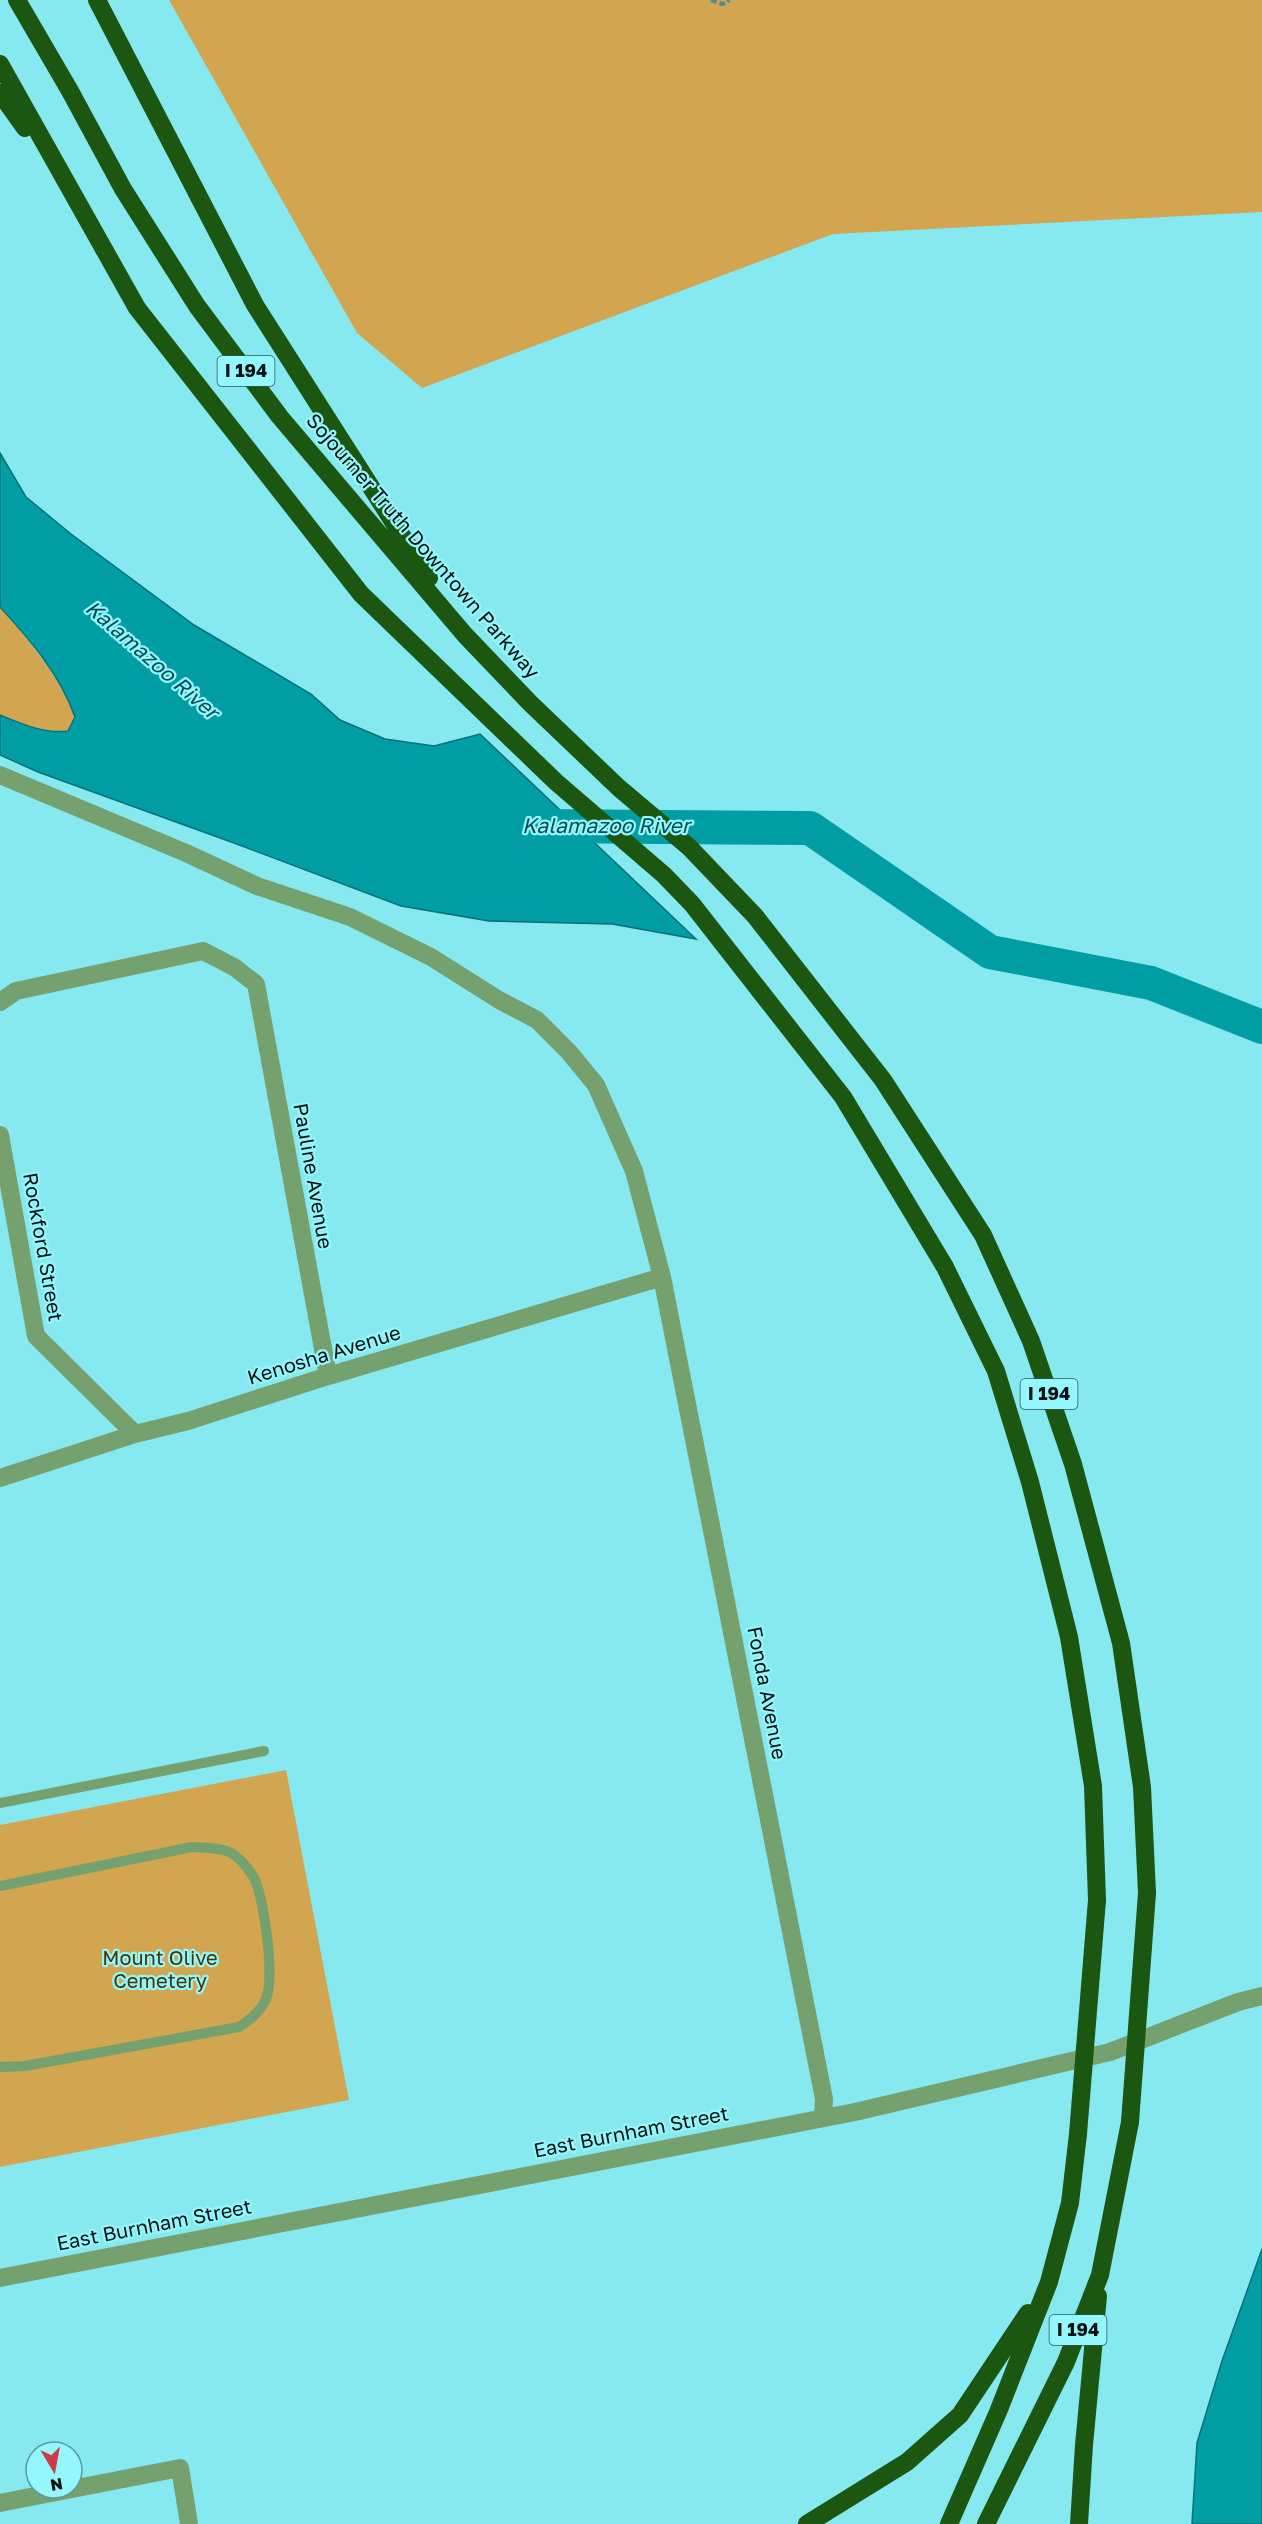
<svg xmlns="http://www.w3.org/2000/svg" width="1262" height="2524" font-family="'Golos Text',sans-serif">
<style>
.green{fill:#d2a551}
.water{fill:#009da5;stroke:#007379;stroke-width:1.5}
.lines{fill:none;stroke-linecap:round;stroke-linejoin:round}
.river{stroke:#009da5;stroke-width:34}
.path{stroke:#4e8d91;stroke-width:4;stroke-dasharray:6 3;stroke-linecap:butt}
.service{stroke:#75a16e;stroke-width:10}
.minor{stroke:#75a16e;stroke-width:18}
.motorway{stroke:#1c5712;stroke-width:18}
.motorway-bridge{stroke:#1c5712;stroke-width:18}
.labels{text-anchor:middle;stroke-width:4.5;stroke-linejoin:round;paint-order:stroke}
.shield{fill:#94f7fd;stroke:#2c5558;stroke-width:1.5}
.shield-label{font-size:18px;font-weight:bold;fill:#001011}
.street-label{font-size:20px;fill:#001011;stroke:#94f7fd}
.park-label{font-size:20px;fill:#483304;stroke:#94f7fd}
.water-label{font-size:21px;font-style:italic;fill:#025054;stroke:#94f7fd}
</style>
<rect width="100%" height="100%" fill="#87e9f0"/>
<!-- green -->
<path class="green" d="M169,0H1262V212L833,234L422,388L357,333Z
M0,607C29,642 59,674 75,717L68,731C44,734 22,724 0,715Z
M286,1770L349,2100L0,2167V1825Z"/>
<!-- water -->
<path class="water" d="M0,453L26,497L71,534L194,625L311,694L340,720L385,739L434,746L480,734L696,939L612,924L489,921L401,906L234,843L38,772L0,755V715C22,724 44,734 68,731L75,717C60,674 30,640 0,607Z
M1262,2249V2524H1192L1197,2443L1222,2361Z"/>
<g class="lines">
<!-- river -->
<path class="river" d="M530,826L810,828L990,952L1151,983L1262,1027"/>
<!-- path -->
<path class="path" d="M711,0L722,4L727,3L729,0"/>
<!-- service -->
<path class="service" d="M0,1803L264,1751
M0,1886L192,1847C204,1848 222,1847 233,1854C241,1860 249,1869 254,1878C264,1897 276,1982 265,2001C259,2013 250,2020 239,2027L25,2066L0,2067"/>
<!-- minor -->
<path class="minor" d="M0,775L186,853L257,886L350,917L431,957L499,1000L537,1020L569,1052L596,1085L634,1171L662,1277L824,2099L823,2118
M0,1002L16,991L203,951L234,967L256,984L328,1376
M0,1135L36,1336L135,1434
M0,1478L135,1434L188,1421L328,1376L662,1277
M0,2278L855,2112L1110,2052L1238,2002L1262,1996
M0,2503L180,2468L189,2524"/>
<!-- motorway -->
<path class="motorway" d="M17,0L70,91L123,189L197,306L280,417L465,635L530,703L619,788L689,847L755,916L883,1080L983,1235L1031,1341L1073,1464L1121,1643L1142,1787L1147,1893
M97,0L255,305L429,578
M0,64L137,308L361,594L556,782L664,875L692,904L843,1097L945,1267L996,1371L1030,1482L1069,1637L1093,1786L1097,1900
M0,93L25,128
M807,2524L907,2462L960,2415L1028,2313
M949,2524L998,2412L1049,2282L1070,2203L1078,2134
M986,2524L1066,2362L1100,2275L1130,2122
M1079,2524L1084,2445L1098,2296"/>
<!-- motorway-bridge -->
<path class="motorway-bridge" d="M1130,2122L1147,1893
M1078,2134L1097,1900"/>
</g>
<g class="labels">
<!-- shield labels -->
<g class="shield">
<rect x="217.5" y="356" width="57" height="30" rx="4.5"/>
<rect x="1020.5" y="1379" width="57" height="30" rx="4.5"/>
<rect x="1049.5" y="2315" width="57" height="30" rx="4.5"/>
</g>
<g class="shield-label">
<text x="246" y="377">I 194</text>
<text x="1049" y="1400">I 194</text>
<text x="1078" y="2336">I 194</text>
</g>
<!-- street labels -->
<g class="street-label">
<text transform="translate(423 546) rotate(49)" y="7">Sojourner Truth Downtown Parkway</text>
<text transform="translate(313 1176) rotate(80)" y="7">Pauline Avenue</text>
<text transform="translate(43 1247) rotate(80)" y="7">Rockford Street</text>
<text transform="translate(324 1355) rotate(-17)" y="7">Kenosha Avenue</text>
<text transform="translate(767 1693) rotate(79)" y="7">Fonda Avenue</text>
<text transform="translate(631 2132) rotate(-11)" y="7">East Burnham Street</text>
<text transform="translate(154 2225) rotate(-11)" y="7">East Burnham Street</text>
</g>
<!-- park labels -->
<g class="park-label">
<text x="160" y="1965">Mount Olive<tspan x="160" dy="23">Cemetery</tspan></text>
</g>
<!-- water labels -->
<g class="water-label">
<text transform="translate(152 660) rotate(41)" y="7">Kalamazoo River</text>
<text x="606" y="833">Kalamazoo River</text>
</g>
</g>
<!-- north arrow -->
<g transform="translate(54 2470) rotate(170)"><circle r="28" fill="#94f7fd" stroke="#599b9f" stroke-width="1.5"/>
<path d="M0-4.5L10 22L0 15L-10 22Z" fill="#cc3c47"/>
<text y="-9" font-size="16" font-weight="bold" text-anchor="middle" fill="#001011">N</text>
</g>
</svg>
